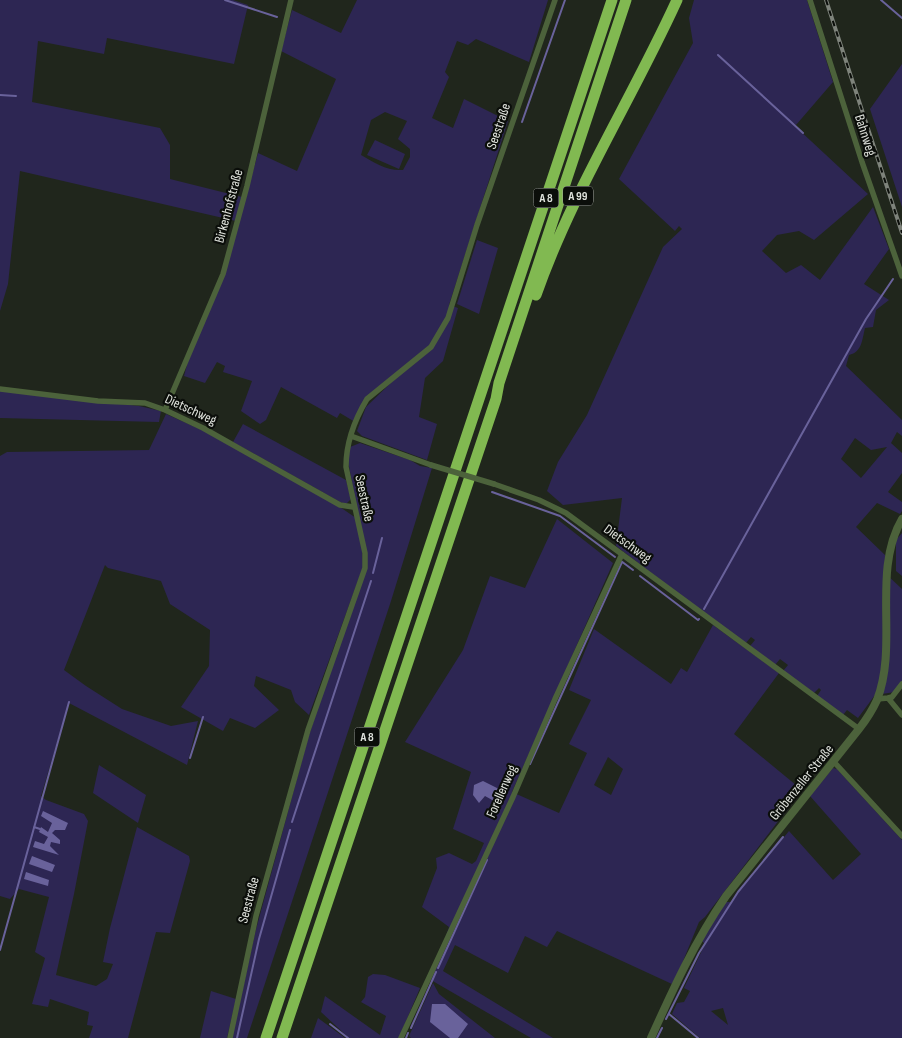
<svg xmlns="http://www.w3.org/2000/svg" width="902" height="1038" font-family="'Sofia Sans Condensed',sans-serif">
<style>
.green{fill:#2d2653;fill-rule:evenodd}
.water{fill:#69629b}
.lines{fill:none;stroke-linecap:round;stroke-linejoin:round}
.stream{stroke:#69629b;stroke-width:2}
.minor{stroke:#4c623b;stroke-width:5.5}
.tertiary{stroke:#4c623b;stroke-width:8}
.motorway{stroke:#81b951;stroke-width:11}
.rail-casing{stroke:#7e837b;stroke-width:4}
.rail{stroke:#0b0e0a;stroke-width:2;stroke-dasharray:5.5;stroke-linecap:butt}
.minor-bridge{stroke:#4c623b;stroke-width:5.5}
.labels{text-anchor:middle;stroke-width:4.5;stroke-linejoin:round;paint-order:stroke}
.shield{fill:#0b0e0a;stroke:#9fa29d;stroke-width:1}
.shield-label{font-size:12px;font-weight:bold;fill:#dfe2dc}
.street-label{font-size:14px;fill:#dfe2dc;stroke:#0b0e0a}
</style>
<rect width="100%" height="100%" fill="#20261c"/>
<!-- green -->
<path class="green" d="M0,0H233L248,5L234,64L107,38L104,54L38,41L32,102L160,128L170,145V179L242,197L236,221L20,171L8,284L0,311Z
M357,0H548L529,62L476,39L468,45L457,41L445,72L449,77L432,118L453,128L464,99L508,121L449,305L458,308L443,361L425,378L419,417L437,424L427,460L362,436L357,431L366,407L400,374L368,398L355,422L340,413L337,418L281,387L266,420L260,424L241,411L252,381L223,372L225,366L217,362L205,383L184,376L188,361L224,276L258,153L297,171L336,79L281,51L292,10L341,33ZM385,112L407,121L398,139L410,149V157L403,170C386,171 375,163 361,155L371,120Z
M694,0H807L833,82L796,125L783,115L868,194L814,240L799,231L777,235L762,251L786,273L801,265L820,280L873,207L889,249L864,284L889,300L876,310L873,327L865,328C862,340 862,352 849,355L846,366L902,420V436L897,432L891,443L902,453V473L888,492L902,502V511L900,514L877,503L856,527L885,555V573L902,589V681L895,692L875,695L858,718L847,710L843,715L817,696L821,690L819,688L814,693L783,671L788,665L780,659L775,665L750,646L755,640L751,637L745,644L616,546L622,498L563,505L547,491L558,462L587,415L663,247L682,229L679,226L675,231L619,179L693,43L689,18ZM855,438L871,450L887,447L861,478L841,459Z
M902,64V207L870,109Z
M375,140L405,154L399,169L367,155Z
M477,240L498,248L479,314L457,304Z
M0,391L139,406L161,411L159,422L0,418Z
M166,414L202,430L337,505L356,518L362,544L363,567L309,715L295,702L291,690L256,676L254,686L279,710L255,728L230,718L223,731L181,707L209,666L210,630L170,604L161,581L108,568L105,565L64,670L86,686L122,709L171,726L198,721L187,765L69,703L41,796L46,800L84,814L88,821L74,894L56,975L96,986L107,979L113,964L103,962L110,928L137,827L189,856L190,861L170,933L156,932L128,1038H89L93,1026L87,1025L89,1012L50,999L48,1007L32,1004L45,958L35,952L49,897L19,889L10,899L0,896V456L7,452L149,450Z
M243,424L346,480L351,499L346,504L340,502L233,442Z
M360,443L410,460L420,466L432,468L391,601L247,1038H232L255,933L308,738L334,660L367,567L347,455L350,447Z
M557,519L613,563L512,792L559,813L587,753L569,744L591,700L569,690L594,629L671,684L681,668L687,672L713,625L779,673L734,734L802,790L705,917L699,922L681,966L672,984L557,931L547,947L525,936L508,973L455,945L443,971L553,1038H531L431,980L449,927L422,907L437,868L436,858L449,853L472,864L476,861L484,843L453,829L471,772L405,742L463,650L490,576L525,588ZM608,757L623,769L611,795L594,785Z
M902,533V576L896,571V540Z
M99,765L146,795L138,823L93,793Z
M833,768L837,769L902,840V1038H700L672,1014L677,1003L684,1002L690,991L684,988L705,944L701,940L726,902H731L789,831L833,880L861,854L810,796ZM723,1008L728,1025L711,1011Z
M373,974L385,975L420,988L399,1038H349L321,1012L325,996L380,1035L386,1016L361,1002L365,997L368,977Z
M433,983L439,994L495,1038H411L409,1036Z
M211,991L236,999L227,1038H200Z
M318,1018L345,1038H311Z"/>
<!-- water -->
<path class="water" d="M483,781L507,793L503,800L494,801L485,796L479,803L473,795L474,785Z
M43,811L68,823L65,830H55L52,833L60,840V844L51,842L50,846L59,855L33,847L35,841L44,844L48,837L39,832L41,827L48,832L52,823L41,816Z
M32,856L55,865L52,872L29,864Z
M26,872L49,880L48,886L24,879Z
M432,1004H445L468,1024L458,1038H450L430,1022Z"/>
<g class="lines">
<!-- stream -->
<path class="stream" d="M225,0L277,17
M881,0L902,18
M718,55L803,133
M0,95L16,96
M522,122L565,0
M492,492L560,516L615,557
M621,561L633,570
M373,573L382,538
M640,576L698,620L699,619
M704,609L866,319L893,279
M190,758L203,717
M530,764L622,562
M292,822L371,581
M34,827L40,829
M0,950L69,702
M438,968L487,860
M669,1014L698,1038
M666,1019L699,953L738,892L783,837
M330,1024L348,1038
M411,1028L436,972
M237,1038L259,939L290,830
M406,1038L408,1033
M657,1038L662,1028"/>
<!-- minor -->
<path class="minor" d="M810,0L862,162L902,276
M0,389L98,401L145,403L165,410L203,428L340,505L353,507
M165,410L223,274L247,186L291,0
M351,436L431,465
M494,484L539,500L566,513L859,729
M888,698L892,697L902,684
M877,699L888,698L902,715
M834,762L902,836
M230,1038L256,916L308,730L365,568V553L346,467C346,444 355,419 367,399L431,347L448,318L477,225L555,0
M401,1038L513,797L555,699L622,554"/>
<!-- tertiary -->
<path class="tertiary" d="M651,1038C673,989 695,941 726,896L859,729C866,720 872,711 877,700C899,644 871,572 902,519"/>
<!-- motorway -->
<path class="motorway" d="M536,295C572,192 632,99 677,0
M266,1038L612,0
M282,1038L496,399L499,383L626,0"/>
<!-- rail casing -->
<g class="rail-casing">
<path id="rail" d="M826,0L902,233"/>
</g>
<!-- rail -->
<use href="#rail" class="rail"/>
<!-- minor-bridge -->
<path class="minor-bridge" d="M431,465L494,484"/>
</g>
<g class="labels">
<!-- shield labels -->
<g class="shield">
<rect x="563" y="186.5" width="30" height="19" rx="4"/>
<rect x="533.5" y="188.5" width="25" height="19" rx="4"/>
<rect x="354.5" y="727.5" width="25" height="19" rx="4"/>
</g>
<g class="shield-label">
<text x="578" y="200">A 99</text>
<text x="546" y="202">A 8</text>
<text x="367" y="741">A 8</text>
</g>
<!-- street labels -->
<g class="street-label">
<text transform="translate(498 126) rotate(-71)" y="5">Seestraße</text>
<text transform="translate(866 135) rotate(72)" y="5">Bahnweg</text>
<text transform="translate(228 206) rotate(-75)" y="5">Birkenhofstraße</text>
<text transform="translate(191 409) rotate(25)" y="5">Dietschweg</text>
<text transform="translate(365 498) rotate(78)" y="5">Seestraße</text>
<text transform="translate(628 543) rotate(36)" y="5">Dietschweg</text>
<text transform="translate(801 782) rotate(-51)" y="5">Gröbenzeller Straße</text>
<text transform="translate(501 791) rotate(-66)" y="5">Forellenweg</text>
<text transform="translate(248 900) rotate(-75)" y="5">Seestraße</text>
</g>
</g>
</svg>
